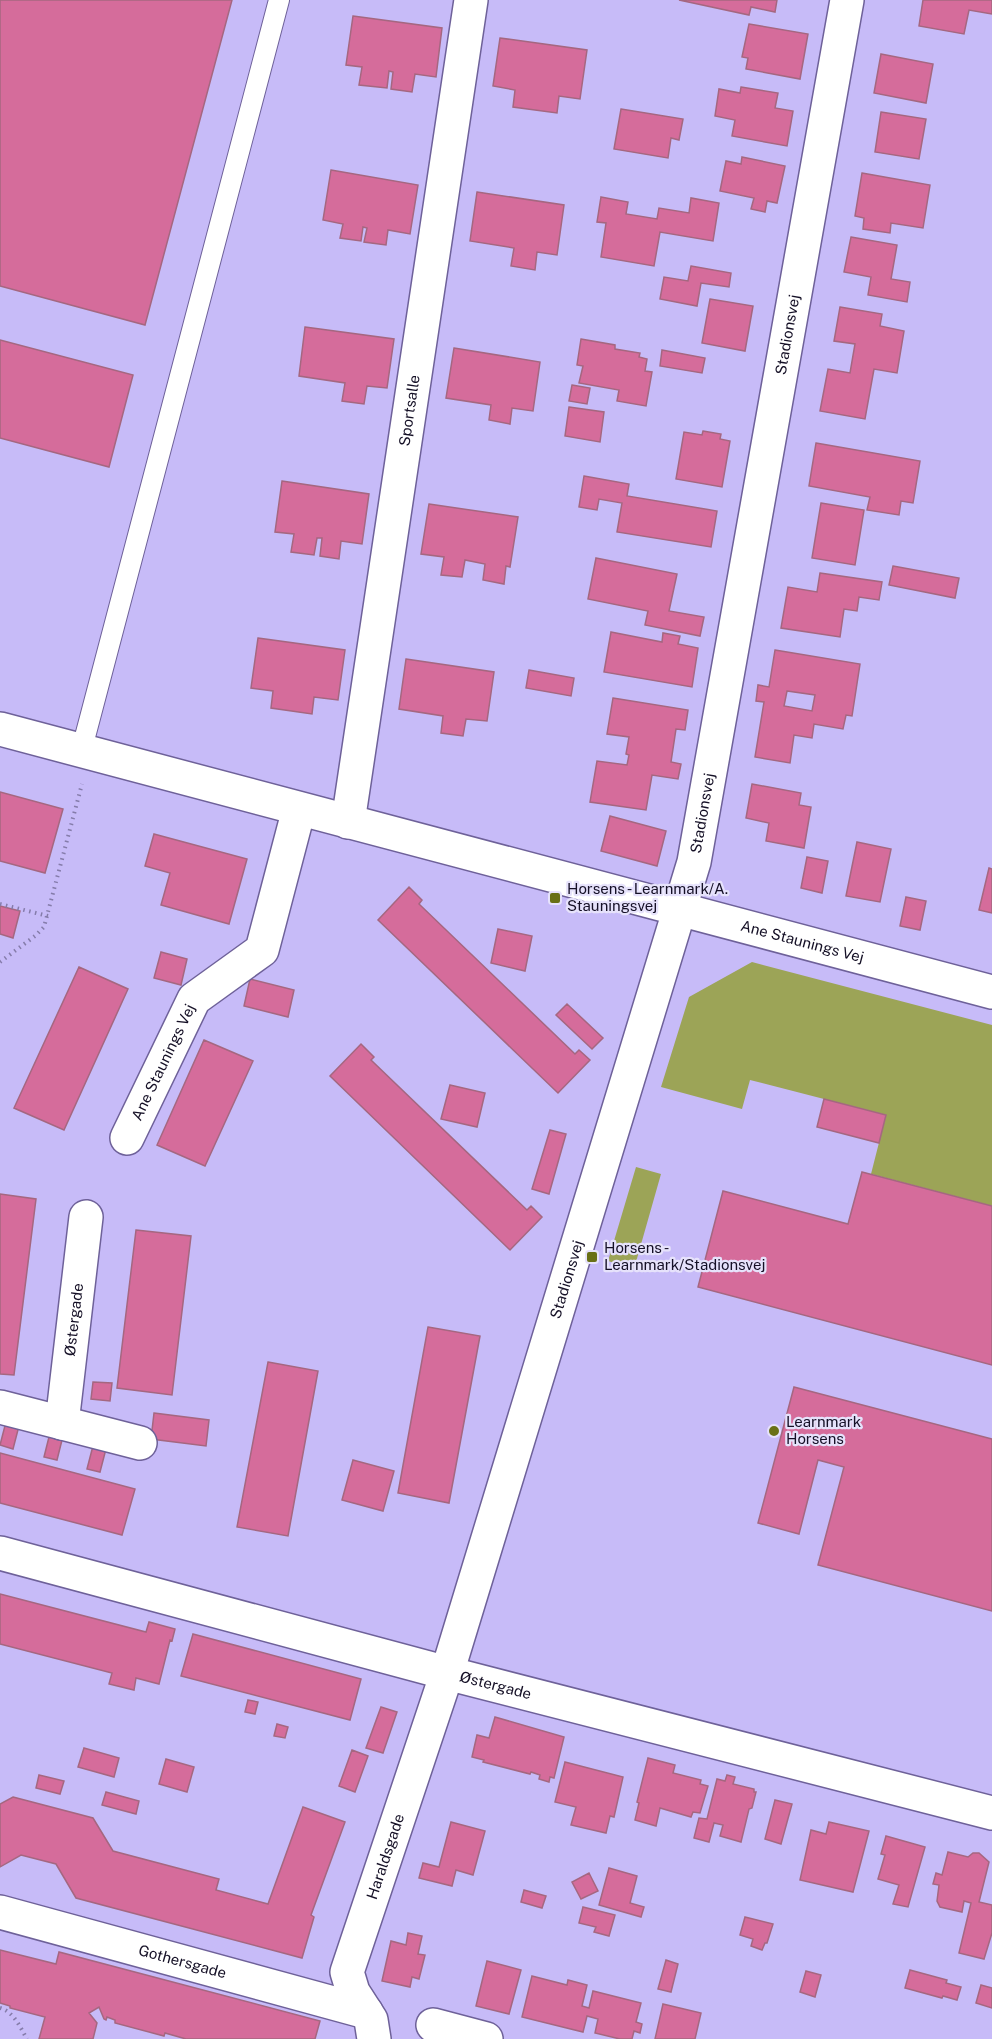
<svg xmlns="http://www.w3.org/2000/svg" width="992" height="2039" font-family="'Public Sans',sans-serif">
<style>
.green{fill:#9ca457}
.building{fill:#d56c9b;stroke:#a56780;stroke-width:1.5;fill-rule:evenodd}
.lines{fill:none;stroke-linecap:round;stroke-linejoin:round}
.service-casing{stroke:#6e6199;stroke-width:22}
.minor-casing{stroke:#6e6199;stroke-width:36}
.path{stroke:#857caa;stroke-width:4;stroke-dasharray:1.5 4.5;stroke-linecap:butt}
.service{stroke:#fff;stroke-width:20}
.minor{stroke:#fff;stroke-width:33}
.poi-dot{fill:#697016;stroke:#e6e2fb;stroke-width:2}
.labels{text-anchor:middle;stroke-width:4.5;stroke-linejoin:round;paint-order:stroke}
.street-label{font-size:15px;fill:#151026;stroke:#e6e2fb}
.poi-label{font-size:15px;fill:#151026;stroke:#e6e2fb;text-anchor:start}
</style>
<rect width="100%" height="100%" fill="#c7bbf8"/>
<!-- green -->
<path class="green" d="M752,962L992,1025V1206L871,1174L886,1115L750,1080L742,1109L661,1087L689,997Z
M636,1167L661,1174L634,1269L608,1261Z"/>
<!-- building -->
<path class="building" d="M0,0H232L145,325L0,286Z
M679,0H777L775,12L751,7L749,15Z
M923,0H992V14L969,10L964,34L919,26Z
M353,16L442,28L436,77L415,74L412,92L391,89L393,72L389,71L387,88L359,85L362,67L346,65Z
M749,24L808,34L800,79L746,69L748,58L742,57Z
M500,38L587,50L580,99L559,96L557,113L513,107L515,90L493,86Z
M881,54L933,64L926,103L874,93Z
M741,87L778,93L775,108L793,111L787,146L732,136L735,120L715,116L719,89L740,93Z
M621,109L683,119L679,140L671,138L668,158L614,149Z
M881,112L926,119L919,159L875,152Z
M742,157L785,166L777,203L767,201L765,212L751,209L754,198L720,191L726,161L741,164Z
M331,170L418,185L410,234L388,230L386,245L364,242L367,228L363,227L361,241L340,238L343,224L323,220Z
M862,173L930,185L923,228L891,223L890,233L863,229L864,218L855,216Z
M477,192L564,205L557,255L537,252L535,270L511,266L514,248L470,241Z
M601,197L628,202L626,214L657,219L659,208L689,213L691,198L719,203L713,241L660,232L654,266L601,257L606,223L597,222Z
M851,237L897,245L891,279L910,282L907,302L868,295L871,277L844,272Z
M691,266L731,273L729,287L701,283L697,306L660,299L664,277L688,281Z
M710,299L753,306L745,351L702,343Z
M840,307L882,314L880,326L904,331L897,373L874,369L865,419L820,411L828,369L850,373L855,344L834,341Z
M305,327L394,339L387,388L367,386L364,404L342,401L345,383L299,376Z
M581,339L615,345V349L640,353L639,357L647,359L645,371L652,372L646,406L617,401L619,390L579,383L583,366L577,365Z
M0,340L133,375L109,467L0,438Z
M454,348L540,362L533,411L512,408L510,424L489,420L491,405L446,398Z
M662,350L705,358L702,373L660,366Z
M572,385L590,388L587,404L569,401Z
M569,407L604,412L600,442L565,436Z
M703,431L721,434L720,439L730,441L722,487L676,479L684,432L702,435Z
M816,443L920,461L913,503L901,501L899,515L867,510L870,497L809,486Z
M584,476L629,484L627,496L717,511L711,547L617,532L622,503L599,499L597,510L579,507Z
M282,481L369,494L362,544L341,541L339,559L320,556L322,538H317L314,555L291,552L294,534L275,532Z
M821,503L864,510L855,565L812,558Z
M429,504L518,517L510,567L506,566L504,584L483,580L485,564L465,560L462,577L441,575L444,557L421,554Z
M596,558L677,574L669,611L704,617L700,636L645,625L648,611L588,599Z
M893,566L959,578L955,598L889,585Z
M820,573L882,582L879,600L859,597L857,611L844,609L840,637L781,628L788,587L817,592Z
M611,632L662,642L663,633L680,636L678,644L698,648L692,687L604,672Z
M258,638L345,650L338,700L314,697L312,714L271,708L273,691L251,688Z
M775,650L860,664L852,716L846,715L843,729L814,724L812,738L794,735L790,763L755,757L764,702L756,701L758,685L769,687ZM787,691L815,695L812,711L784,706Z
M406,659L494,672L487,721L466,719L463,736L441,733L443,716L399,709Z
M529,670L574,678L571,696L526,688Z
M613,698L688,710L685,730L676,729L671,762L681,764L678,779L652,775L646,810L590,802L597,761L627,765L629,755L626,754L629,737L607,734Z
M752,784L801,793L799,805L811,807L804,848L766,841L769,823L746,818Z
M0,792L63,809L45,873L0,861Z
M610,816L666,831L657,866L601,851Z
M154,834L247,859L229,924L161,905L170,873L145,866Z
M857,842L891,849L880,902L846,896Z
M807,857L828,861L822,893L801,888Z
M989,868L992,869V913L979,910Z
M409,887L422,900L419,904L575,1054L579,1050L590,1060L558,1093L378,920Z
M906,897L926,901L920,930L900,926Z
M0,906L20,911L13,938L0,934Z
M498,929L532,936L525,971L491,963Z
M161,952L187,959L181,985L154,978Z
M79,967L128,989L64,1130L14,1108Z
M250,979L294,990L288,1017L244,1006Z
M567,1004L603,1038L592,1049L556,1015Z
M204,1040L253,1061L205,1166L157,1145Z
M361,1044L374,1057L371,1060L527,1210L531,1206L542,1217L510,1250L330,1076Z
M450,1085L485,1093L477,1127L441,1119Z
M824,1099L886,1115L879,1143L817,1127Z
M550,1130L566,1134L549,1194L532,1189Z
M862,1172L992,1206V1365L698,1287L723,1191L848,1224Z
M0,1194L36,1199L14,1375L0,1374Z
M136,1230L191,1236L172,1395L117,1388Z
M428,1327L480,1336L449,1503L398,1493Z
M268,1362L318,1371L288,1536L237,1527Z
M93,1382L112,1383L110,1401L91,1399Z
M794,1387L992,1439V1611L818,1565L844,1467L818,1460L799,1534L758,1523Z
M154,1413L209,1420L206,1446L151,1439Z
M7,1418L20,1422L13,1449L0,1445Z
M51,1429L64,1432L57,1460L44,1457Z
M94,1442L107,1445L100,1472L87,1469Z
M0,1453L135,1489L122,1535L0,1503Z
M353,1460L394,1471L383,1511L342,1500Z
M0,1594L146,1632L149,1622L175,1629L172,1641L170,1640L159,1684L136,1678L134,1690L109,1684L112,1673L0,1644Z
M193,1634L361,1679L350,1720L181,1676Z
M248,1700L258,1702L255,1714L245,1712Z
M381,1707L397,1712L383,1753L366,1748Z
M495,1717L564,1737L554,1778L550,1777L549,1782L539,1779L540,1775L531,1772L530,1774L483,1762L484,1760L472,1757L477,1735L489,1738Z
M277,1724L288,1727L285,1738L274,1736Z
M84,1748L119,1758L114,1777L78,1767Z
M352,1750L368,1756L355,1792L339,1786Z
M648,1758L675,1765L673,1773L701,1780L700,1784L708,1786L700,1813L693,1812L691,1817L660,1808L656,1826L635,1820L639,1803L637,1802Z
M166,1759L194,1767L187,1792L159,1784Z
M565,1762L623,1777L614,1817L610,1816L606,1833L571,1825L576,1807L555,1802Z
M39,1775L64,1781L60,1794L36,1788Z
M727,1775L735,1777L733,1784L754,1789V1792H756L752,1808L749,1809L741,1842L720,1836L723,1825L714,1823L709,1842L694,1838L699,1818L707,1819L717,1779L725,1781Z
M106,1792L139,1801L136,1814L102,1805Z
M13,1797L93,1818L113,1851L219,1879L216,1890L268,1904L303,1807L345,1822L311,1915L314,1917L302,1958L76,1898L56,1864L21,1855L0,1867V1804Z
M775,1800L792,1804L781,1844L765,1839Z
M451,1822L485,1831L473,1875L456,1870L452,1886L419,1878L423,1863L439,1867Z
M829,1822L869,1831L853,1892L800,1880L811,1830L826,1834Z
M886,1836L925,1847L908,1907L893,1904L899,1885L878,1879L885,1855L881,1854Z
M948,1852L968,1857L973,1853H979L989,1862L979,1902L992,1905V1933L984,1959L959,1953L971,1903L964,1901L962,1912L940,1907L937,1901L939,1885L933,1884L936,1873L942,1875Z
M609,1868L637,1876L630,1903L644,1907L641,1917L599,1905Z
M589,1873L598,1891L581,1899L572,1882Z
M524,1890L546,1896L542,1908L521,1902Z
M583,1907L615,1915L609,1936L594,1932L596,1927L579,1923Z
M745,1917L773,1924L767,1943H765L762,1950L751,1946L753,1939L740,1935Z
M408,1933L422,1936L418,1954L425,1955L419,1979L412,1977L410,1987L382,1981L391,1941L406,1945Z
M0,1950L56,1964L59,1952L320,2021L315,2039H186L165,2033L164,2036L115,2023V2020L107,2017L106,2020L104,2019L99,2007L89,2013L97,2023L93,2039H39L45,2017L10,2008V2006L0,2003Z
M666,1960L678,1964L671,1992L658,1989Z
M487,1961L521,1970L509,2014L476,2006Z
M910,1970L947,1980L946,1983L961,1987L957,2000L943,1996L942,1998L905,1988Z
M806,1971L821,1975L815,1997L800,1992Z
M532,1976L567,1985L568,1980L587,1985L582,2006L589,2008L593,1991L641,2003L636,2022L642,2024L640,2033L634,2031L632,2039H620L595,2033L598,2019L587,2016L583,2032L522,2017Z
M981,1985L992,1988V2008L976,2003Z
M663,2004L701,2013L695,2039H655Z"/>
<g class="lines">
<!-- service casing -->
<g class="service-casing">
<path id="service" d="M81,752L279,0"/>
</g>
<!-- minor casing -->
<g class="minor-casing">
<g id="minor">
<path id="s1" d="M0,729L992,992"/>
<path id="s2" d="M348,822L471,0"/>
<path id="s3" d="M127,1138L194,999L262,950L299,809"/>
<path d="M0,1407L140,1443"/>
<path id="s4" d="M62,1423L86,1217"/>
<path id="s5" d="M0,1553L447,1673L992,1813"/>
<path id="s6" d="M0,1912L366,2012"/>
<path d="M433,2025L486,2039"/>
<path id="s7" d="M374,2039L371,2020L353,1992L347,1972L447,1673L694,862L847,0"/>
</g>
</g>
<!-- path -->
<path class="path" d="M0,904L48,916
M0,962L35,936L44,927L82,784
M0,2008C14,2012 20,2027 27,2039"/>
<!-- service -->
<use href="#service" class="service"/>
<!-- minor -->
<use href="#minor" class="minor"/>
</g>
<!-- markers -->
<g class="poi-dot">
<rect x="549" y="892" width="12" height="12" rx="3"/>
<rect x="586" y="1251" width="12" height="12" rx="3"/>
<circle cx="774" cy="1431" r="6"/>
</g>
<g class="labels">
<!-- street labels -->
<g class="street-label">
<text dy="5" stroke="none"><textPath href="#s7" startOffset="1772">Stadionsvej</textPath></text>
<text dy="5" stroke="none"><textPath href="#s2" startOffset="416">Sportsalle</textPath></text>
<text dy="5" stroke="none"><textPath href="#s7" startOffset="1286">Stadionsvej</textPath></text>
<text dy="5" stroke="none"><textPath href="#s1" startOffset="830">Ane Staunings Vej</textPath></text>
<text dy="5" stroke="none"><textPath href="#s3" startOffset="84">Ane Staunings Vej</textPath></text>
<text dy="5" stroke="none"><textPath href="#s7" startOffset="800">Stadionsvej</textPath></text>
<text dy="5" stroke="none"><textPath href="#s4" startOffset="104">Østergade</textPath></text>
<text dy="5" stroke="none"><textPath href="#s5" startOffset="513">Østergade</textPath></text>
<text dy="5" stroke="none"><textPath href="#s7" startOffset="195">Haraldsgade</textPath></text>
<text dy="5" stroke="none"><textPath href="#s6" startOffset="189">Gothersgade</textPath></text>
</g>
<!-- poi labels -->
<g class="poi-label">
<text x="567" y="894">Horsens - Learnmark/A.<tspan x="567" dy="17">Stauningsvej</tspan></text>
<text x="604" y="1253">Horsens -<tspan x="604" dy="17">Learnmark/Stadionsvej</tspan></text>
<text x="786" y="1427">Learnmark<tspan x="786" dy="17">Horsens</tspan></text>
</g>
</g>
</svg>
